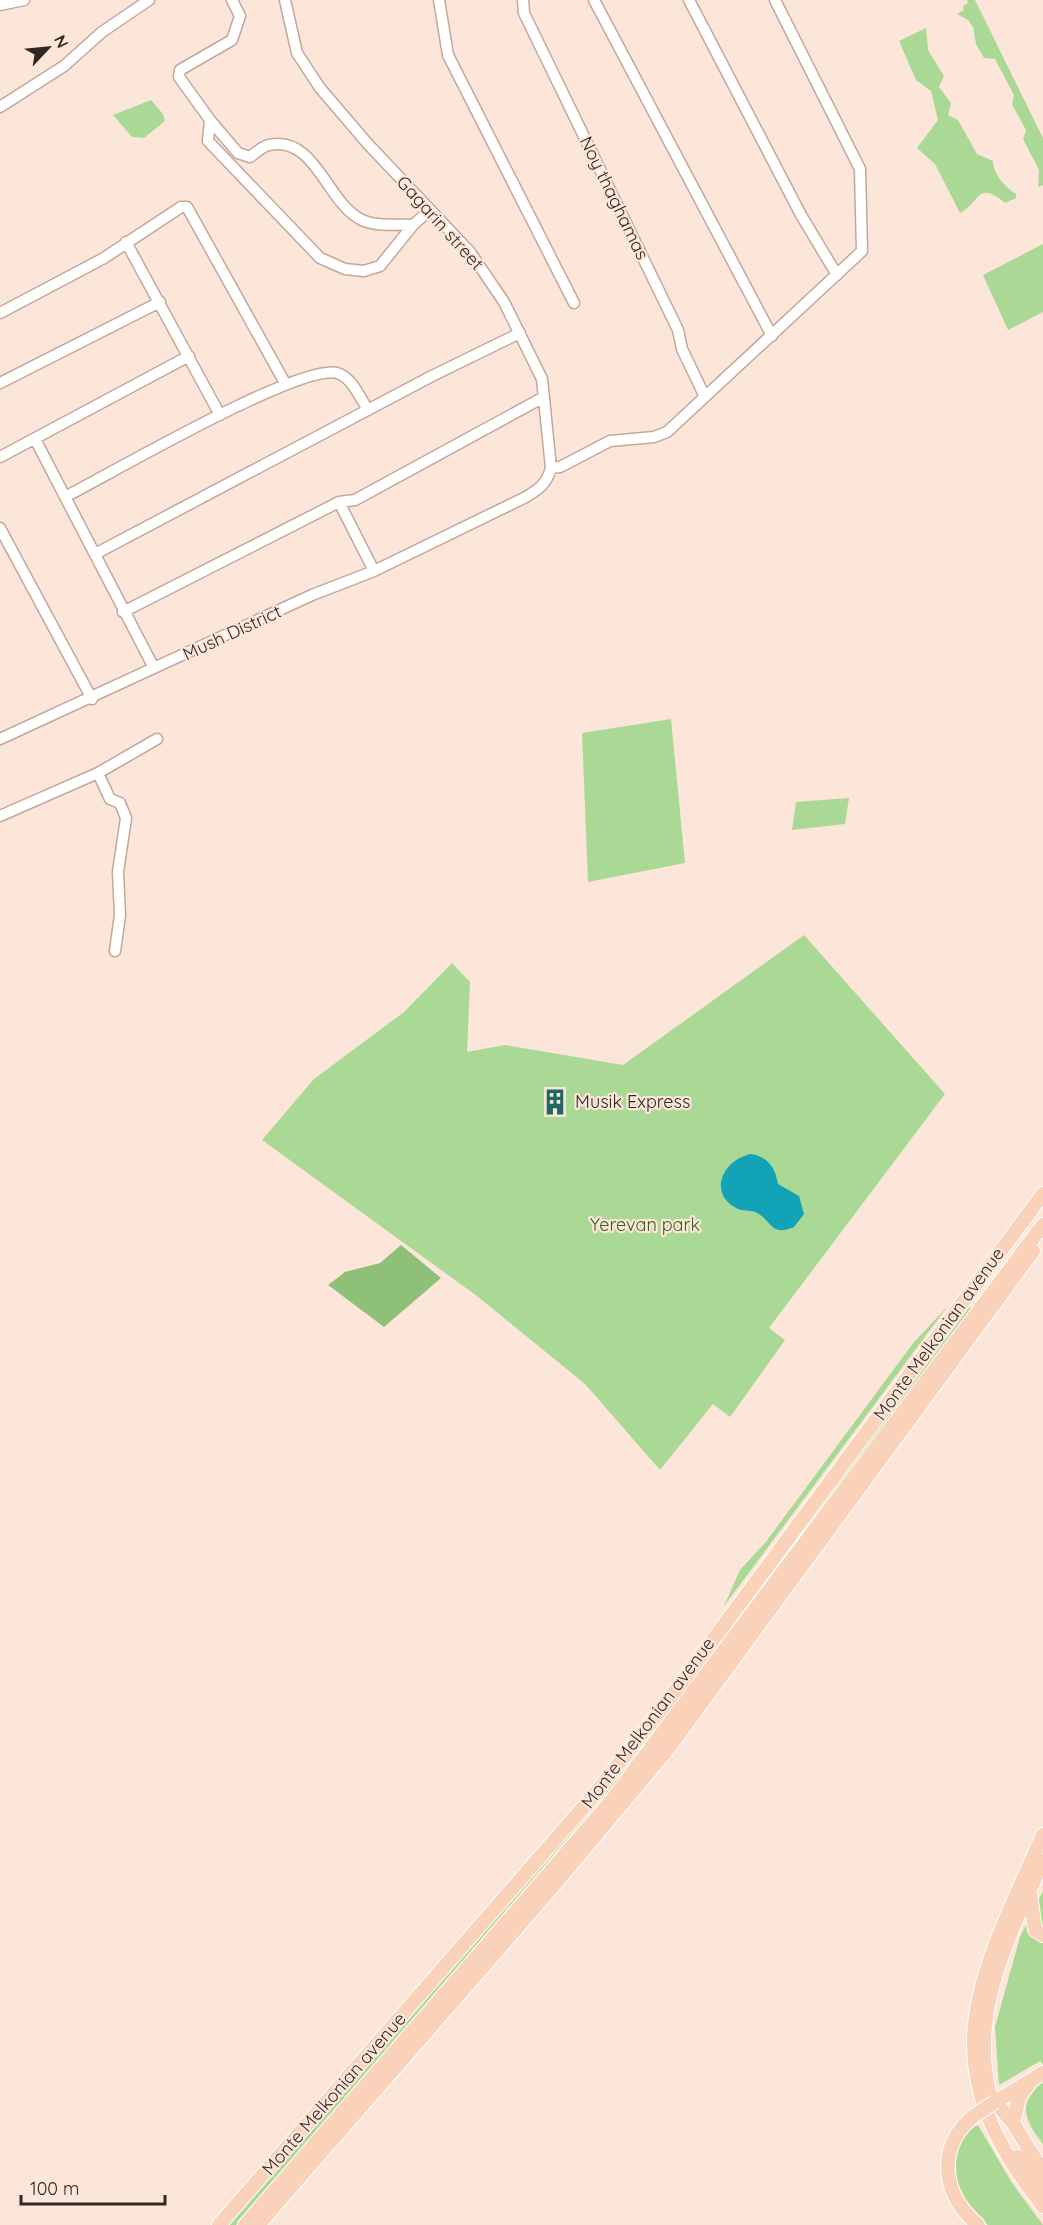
<svg xmlns="http://www.w3.org/2000/svg" width="1043" height="2225" font-family="Quicksand,sans-serif">
<style>
.green{fill:#aad995}
.forest{fill:#8fc078}
.water{fill:#12a3b7}
.lines{fill:none;stroke-linecap:round;stroke-linejoin:round}
.minor-casing{stroke:#c2a89a;stroke-width:13}
.major-casing{stroke:#fff;stroke-width:16}
.minor{stroke:#fff;stroke-width:10}
.major{stroke:#fad2b9;stroke-width:14}
.major-bridge-casing{stroke:#fff;stroke-width:16;stroke-linecap:butt}
.major-bridge{stroke:#fad2b9;stroke-width:14}
.labels{text-anchor:middle;stroke-width:4.5;stroke-linejoin:round;paint-order:stroke}
.street-label{font-size:18px;fill:#322722;stroke:#fce6da}
.poi-label{font-size:18px;fill:#322722;stroke:#fce6da;text-anchor:start}
.park-label{font-size:18px;fill:#35621b;stroke:#fce6da}
</style>
<rect width="100%" height="100%" fill="#fce6da"/>
<!-- green -->
<path class="green" d="M967,0H975L1043,138V185L1038,187L1039,170L1023,139L1026,130L1012,104L1014,95L995,59L984,58L976,44L973,27L968,20L957,14L964,10L963,6L968,3Z
M926,28L928,50L944,76L939,87L951,103L948,115L958,120L977,154L993,161C993,174 1006,188 1016,194V198L1005,203C976,179 980,204 960,213L935,164L917,148L938,120L931,91L916,80L899,41Z
M151,100L163,114L165,121L144,138L132,137L113,115Z
M1043,244V312L1008,330L983,275Z
M671,719L685,863L588,882L582,733Z
M849,798L845,824L792,830L796,802Z
M804,935L945,1094L769,1328L785,1340L730,1417L713,1404L660,1470L585,1384L477,1296L262,1140L314,1079L404,1012L452,963L470,982L467,1052L505,1045L623,1065Z
M966,1305L972,1308L851,1473L622,1775L236,2225H228L618,1772Z
M948,1306L724,1606L740,1570L765,1543L914,1342Z
M1043,1891V2064L1040,2061L999,2085L995,2027L1020,1937Z
M1043,2082V2144C1025,2121 1016,2103 1043,2082Z
M978,2125L1012,2183L1043,2225H988C966,2202 948,2183 957,2150C960,2138 967,2130 978,2125Z"/>
<!-- forest -->
<path class="forest" d="M401,1245L441,1278L384,1327L328,1285L345,1272L380,1263Z"/>
<!-- water -->
<path class="water" d="M751,1154C768,1157 775,1167 778,1184L799,1196L804,1214L794,1227C772,1236 773,1224 759,1214C752,1209 743,1212 736,1208C707,1192 724,1159 751,1154Z"/>
<g class="lines">
<!-- minor casing -->
<g class="minor-casing">
<path id="minor" d="M232,0L240,16L232,40L180,70L179,77L210,120L208,141L320,258L345,269L364,271L380,266L413,225L430,210
M439,0L448,55L574,303
M523,0L524,13L678,330L682,349L705,397
M594,0L772,336
M689,0L801,215L837,275
M0,5L24,0
M0,107L64,66L102,32L149,0
M210,120L238,153L250,157C255,153 263,146 269,145C316,135 327,204 362,220C377,227 397,224 413,225
M126,242L220,415
M0,313L104,258L181,207H187L285,383
M0,383L160,302
M35,439L154,668
M0,457L189,356
M551,468L560,467L610,441L654,437L667,432L862,251L860,169L775,0
M65,497C108,475 300,363 337,373C352,377 360,398 368,410
M339,502L374,571
M0,528L92,699
M95,554L432,376L520,333
M123,612L339,502L355,500L544,397
M0,739L312,595L374,571L524,498C538,490 547,484 551,468L542,379L504,302L470,252L367,143L320,88L297,53L285,0
M98,773L157,739
M0,816L98,773L110,799L120,803L126,818L118,872L120,915L115,951"/>
</g>
<!-- major casing -->
<g class="major-casing">
<path id="major" d="M1043,1835C977,1983 928,2063 1043,2206
M1030,1894L1035,1930L1043,1935
M1043,2073L995,2102L1013,2123L1043,2172
M990,2096C968,2012 1009,1936 1043,1861
M975,2115C936,2146 941,2193 978,2225
M1013,2123L1019,2098L1030,2082
M1018,2157L1043,2191
M219,2225L594,1795L667,1702L1043,1194
M245,2225L612,1800L1043,1225
M258,2225L549,1891L667,1750L1033,1251"/>
</g>
<!-- minor -->
<use href="#minor" class="minor"/>
<!-- major -->
<use href="#major" class="major"/>
<!-- major-bridge casing -->
<g class="major-bridge-casing">
<path id="major-bridge" d="M975,2115L995,2102"/>
</g>
<!-- major-bridge -->
<use href="#major-bridge" class="major-bridge"/>
</g>
<!-- icons -->
<defs>
<g id="building-bare" transform="scale(2.07)"><path d="M-4-6H4V6H1V3H-1V6H-4ZM-2.5-4.3h1.7v1.8h-1.7ZM.8-4.3h1.7v1.8H.8ZM-2.5-1h1.7V.8h-1.7ZM.8-1h1.7V.8H.8Z" fill="#1d6861" stroke="#fce6da" stroke-width="2.5" paint-order="stroke"/></g>
</defs>
<g fill-rule="evenodd">
<use href="#building-bare" x="555" y="1102"/>
</g>
<g class="labels">
<!-- street labels -->
<g class="street-label">
<text transform="translate(614 198) rotate(64)" y="6">Noy thaghamas</text>
<text transform="translate(440 223) rotate(48)" y="6">Gagarin street</text>
<text transform="translate(232 633) rotate(-25)" y="6">Mush District</text>
<text transform="translate(939 1334) rotate(-54)" y="6">Monte Melkonian avenue</text>
<text transform="translate(648 1723) rotate(-53)" y="6">Monte Melkonian avenue</text>
<text transform="translate(334 2094) rotate(-49)" y="6">Monte Melkonian avenue</text>
</g>
<!-- poi labels -->
<g class="poi-label">
<text x="575" y="1108">Musik Express</text>
</g>
<!-- park labels -->
<g class="park-label">
<text x="645" y="1231">Yerevan park</text>
</g>
</g>
<!-- north arrow -->
<g transform="translate(48 48) rotate(64)" stroke="#fce6da" stroke-width="4.5" paint-order="stroke">
<path d="M0-4.5L10 22L0 15L-10 22Z" fill="#322722"/>
<text y="-9" font-size="16" font-weight="bold" text-anchor="middle" fill="#322722">N</text>
</g>
<!-- scale -->
<path d="M21 2195v9h144v-9" fill="none" stroke="#322722" stroke-width="3"/>
<text x="30" y="2195" font-size="18" fill="#322722" stroke="#fce6da" stroke-width="4.5" paint-order="stroke">100 m</text>
</svg>
